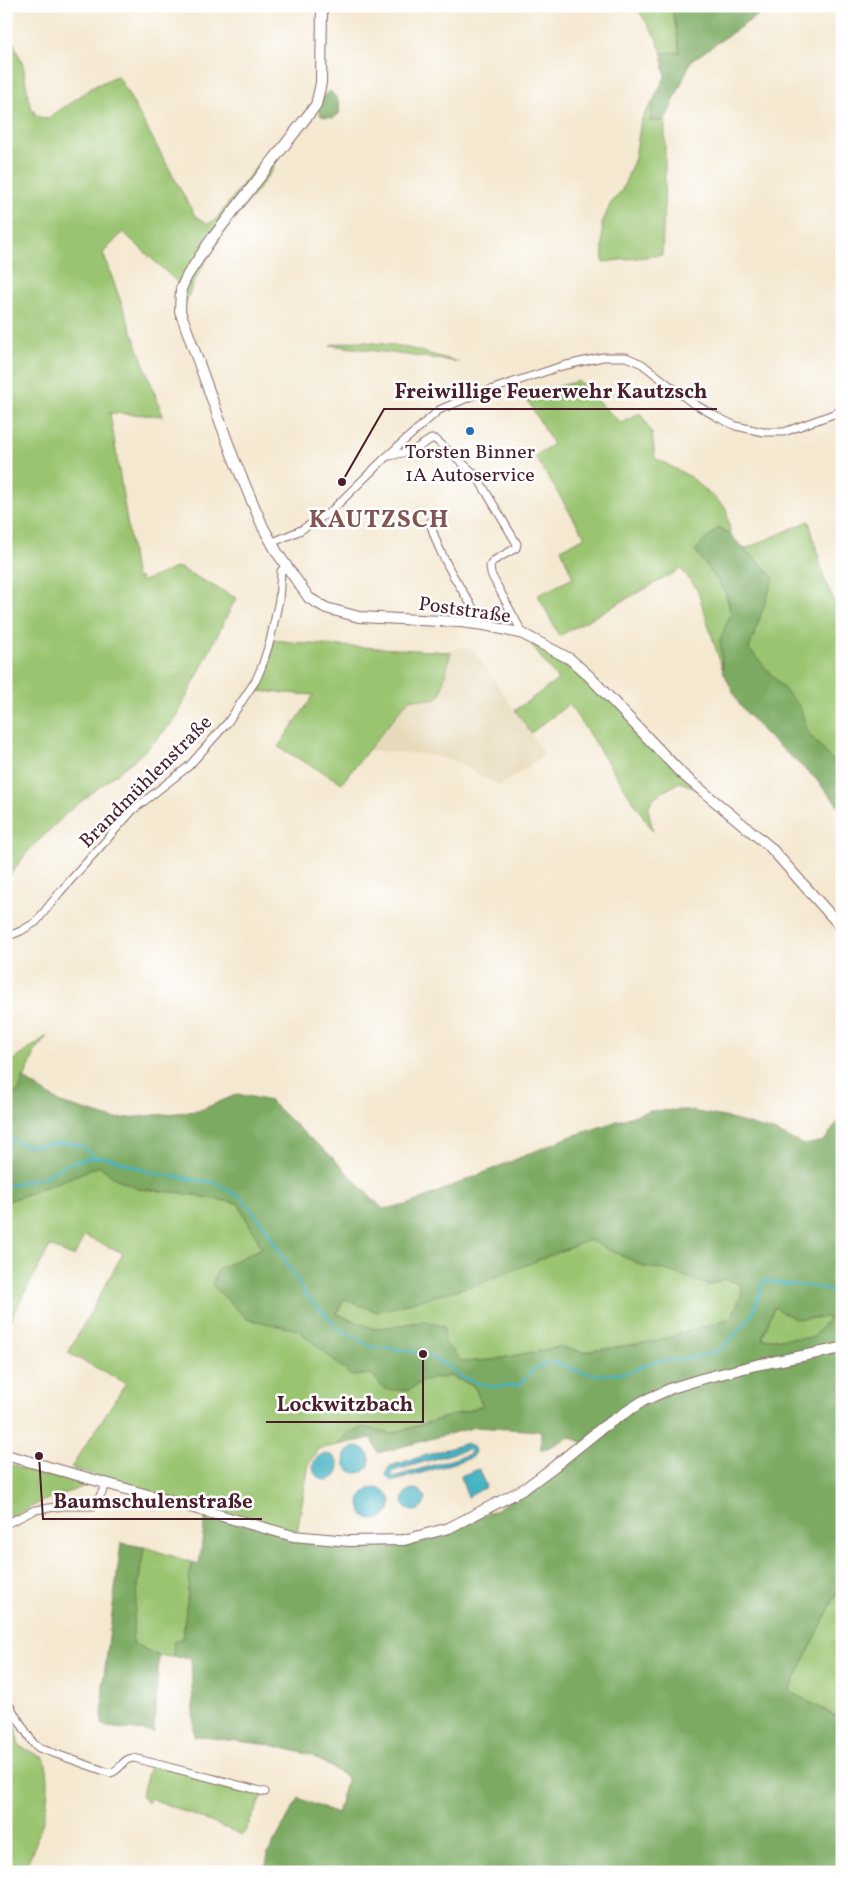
<svg xmlns="http://www.w3.org/2000/svg" width="848" height="1878" font-family="Vollkorn,serif">
<style>
.built{fill:#e7daba}
.green{fill:#9ac470;stroke:#72724e}
.forest{fill:#7baa62;stroke:#626446;fill-rule:evenodd}
.water{fill:#45b2c2;stroke:#486876;fill-rule:evenodd}
.lines{fill:none;stroke-linecap:round;stroke-linejoin:round}
.stream{stroke:#45b2c2;stroke-width:2.5}
.street-casing{stroke:#866565;stroke-width:9}
.secondary-casing{stroke:#866565;stroke-width:12}
.street{stroke:#fff;stroke-width:7}
.secondary{stroke:#fff;stroke-width:10}
.poi-dot{fill:#1f6fb2;stroke:#fff;stroke-width:2}
.labels{text-anchor:middle;stroke-width:5;stroke-linejoin:round;paint-order:stroke}
.poi-label{font-size:20px;fill:#4a1f2b;stroke:#fff}
.street-label{font-size:20px;fill:#4a1f2b;stroke:#fff}
.district-label{font-size:25px;font-weight:bold;letter-spacing:1px;fill:#835451;stroke:#fff}
.leader{fill:none;stroke:#4a1f2b;stroke-width:2}
.callout-dot{fill:#4a1f2b;stroke:#fff;stroke-width:2}
.callout-label{font-size:21px;text-anchor:middle;font-weight:bold;fill:#4a1f2b;stroke:#fff;stroke-width:5;stroke-linejoin:round;paint-order:stroke}
</style>
<rect width="100%" height="100%" fill="#fff"/>
<filter id="ink" filterUnits="userSpaceOnUse"><feTurbulence type="fractalNoise" baseFrequency=".02" numOctaves="2"/><feDisplacementMap in="SourceGraphic" scale="10" xChannelSelector="R" yChannelSelector="G"/><feConvolveMatrix kernelMatrix="1 2 1 2 8 2 1 2 1" color-interpolation-filters="sRGB"/></filter>
<filter id="wash" filterUnits="userSpaceOnUse"><feTurbulence type="fractalNoise" baseFrequency=".0096" numOctaves="4" result="noise"/><feDisplacementMap in="SourceGraphic" scale="20" xChannelSelector="R" yChannelSelector="G"/><feGaussianBlur stdDeviation="1.12" result="paint"/><feColorMatrix in="noise" values="0 0 0 0 0 0 0 0 0 0 0 0 0 0 0 0 0 1.4 0 .05"/><feComposite in="paint" operator="in"/></filter>
<g filter="url(#wash)">
<rect width="100%" height="100%" fill="#f4e8d0"/>
<!-- built -->
<path class="built" d="M462,646L474,651L545,755L500,786L454,761L422,754L368,751L409,699H435L440,695L451,652Z"/>
<!-- green -->
<path class="green" d="M636,6H672L680,53H662L655,36Z
M6,25L23,65L30,106L37,116L47,119L93,87L116,76L119,77L195,216L208,224L215,220L268,152L274,168C242,211 204,253 185,304L177,282L123,232L103,253L163,416L110,413L136,579L140,577L141,582L178,567L236,598L175,720L144,752L69,811L29,850L6,880Z
M653,101L650,121H665V183L662,255L603,262L602,223L611,203L622,190L635,158L641,120Z
M357,341L401,346L459,362L330,345Z
M578,381L586,386L597,401L621,423L640,413L652,433L655,458L691,477L726,508L731,536L719,527L695,550L725,591L731,613L720,640L723,671L697,589L681,569L559,636L538,595L573,578L561,549L585,537L535,456L553,444L525,396Z
M809,521L824,578L842,620V771L809,734L799,707L749,649L774,577L745,549Z
M523,634L570,659L705,793L680,782L654,797L648,808L653,831L569,704L531,733L515,710L558,680Z
M274,640L323,645L451,652L440,695L435,699H409L342,783L278,747L314,695L256,691L267,666Z
M47,1036L35,1052L19,1092L6,1094V1065Z
M100,1166L113,1177L139,1189L182,1193L238,1203L262,1248L219,1269L247,1319L298,1330L352,1376L372,1374L407,1391L425,1380L450,1376L474,1386L483,1406L390,1434L364,1427L347,1433L338,1445L318,1449L309,1464L297,1532L243,1519L71,1468L126,1383L68,1353L123,1253L84,1236L74,1257L50,1246L6,1328V1202Z
M589,1240L645,1267L665,1269L708,1285L724,1279L740,1284L742,1294L731,1318L656,1341L584,1352L559,1347L492,1360L463,1362L444,1343V1327L427,1321L374,1329L337,1314L344,1299L478,1284Z
M774,1307L795,1318L830,1317L813,1338L762,1339Z
M6,1465H15L23,1469L58,1479L69,1478L91,1484L43,1501L6,1520Z
M144,1547L191,1562L183,1638L174,1641L173,1657L159,1656L132,1643L135,1606Z
M842,1583V1719L789,1691Z
M6,1700L11,1706L19,1746L44,1758C56,1792 39,1841 23,1872H6Z
M151,1763L265,1792L243,1835L150,1798L147,1803L141,1796Z"/>
<!-- forest -->
<path class="forest" d="M672,6H771L691,61L665,121H650L653,101L665,77L662,53L680,52Z
M330,91C338,98 341,103 339,114L333,118L321,116L318,108L320,100Z
M719,527L731,536L774,577L749,649L800,707L809,734L842,771V810L815,778L765,734L739,704L723,671L720,640L731,613L725,591L695,550Z
M23,1078L61,1103L114,1119L198,1111L238,1094L270,1101L308,1137L327,1152L383,1209L407,1205L569,1137L648,1111L686,1110L724,1117L776,1132L804,1145L824,1141L842,1116V1336L838,1346L842,1348V1583L789,1691L842,1720V1872H265L268,1853L299,1798L337,1814L347,1777L311,1755L271,1745L194,1736L191,1658L173,1657L174,1641L183,1638L191,1562L199,1565L206,1513L293,1536L309,1543L345,1547L404,1545L450,1531L493,1511L528,1491L584,1443L570,1437L541,1451V1431L475,1427L378,1453L372,1438L338,1445L347,1433L364,1427L390,1434L483,1406L474,1386L450,1376L425,1380L407,1391L384,1389L372,1374L352,1376L298,1330L247,1319L212,1285L218,1269L262,1248L238,1203L182,1193L139,1189L113,1177L100,1166L6,1202V1094L19,1092ZM589,1240L645,1267L665,1270L709,1285L724,1279L740,1284L742,1294L731,1318L656,1341L584,1352L559,1347L492,1360L463,1362L445,1343L444,1327L427,1321L374,1329L337,1314L344,1299L377,1312L478,1284ZM774,1307L795,1319L830,1317L813,1338L762,1339Z
M121,1543L144,1547L135,1606L132,1643L159,1656L154,1732L107,1727L102,1724L103,1684Z"/>
<!-- water -->
<path class="water" d="M467,1443L474,1448L475,1452L471,1458L395,1481H391L386,1476V1472L390,1466ZM468,1449L470,1451V1454L394,1477L391,1475L393,1471Z
M344 1460a13 13 0 1 1 26 0a13 13 0 1 1-26 0Z
M313 1467a13 13 0 1 1 26 0a13 13 0 1 1-26 0Z
M479,1469L486,1487L468,1497L460,1476Z
M359 1504a16 16 0 1 1 32 0a16 16 0 1 1-32 0Z
M403 1500a11 11 0 1 1 22 0a11 11 0 1 1-22 0Z"/>
<g class="lines">
<!-- stream -->
<path class="stream" d="M6,1137C12,1139 18,1144 24,1145C54,1150 70,1131 95,1157
M6,1186L44,1177L69,1163L95,1157L110,1158L152,1173L216,1183L242,1198L265,1227L305,1294L338,1328L372,1347L405,1350L423,1354L448,1366L462,1378L493,1387L519,1385L536,1367L555,1362L578,1371L597,1375L627,1373L656,1361L681,1360L718,1352L752,1316L764,1280C790,1288 818,1282 842,1296"/>
</g>
</g>
<g filter="url(#ink)">
<g class="lines">
<!-- street casing -->
<g class="street-casing">
<path id="street" d="M390,456L414,450L431,439H435L476,475L517,544L516,548L493,561L490,566L491,574L523,634
M430,522C440,560 464,593 484,625
M271,543L301,530L330,512L387,456L439,410L472,396L562,366L603,357H626L642,364L691,402L717,417L736,426L763,432H784L842,411
M6,937L21,931L36,922L60,892L133,810L189,766L228,722L256,680L262,666L270,641L279,600L281,571L286,565
M6,1524L35,1510L63,1506H94L107,1484
M6,1700L33,1743L39,1748L110,1773C121,1771 122,1758 134,1758L265,1792"/>
</g>
<!-- secondary casing -->
<g class="secondary-casing">
<path id="secondary" d="M322,6L321,83L316,105L210,241L187,276L181,289L180,311L233,457L263,527L278,554L309,598L326,608L359,617L461,622L484,625L523,634L570,659L589,676L682,774L770,847L842,928
M6,1455L293,1536L349,1541L404,1540L449,1528L524,1489L551,1469L603,1427L643,1401L672,1388L701,1379L756,1365L842,1348"/>
</g>
<!-- street -->
<use href="#street" class="street"/>
<!-- secondary -->
<use href="#secondary" class="secondary"/>
</g>
</g>
<!-- markers -->
<circle class="poi-dot" cx="470" cy="431" r="5"/>
<g class="labels">
<!-- poi labels -->
<g class="poi-label">
<text x="470" y="458">Torsten Binner<tspan x="470" dy="23">1A Autoservice</tspan></text>
</g>
<!-- street labels -->
<g class="street-label">
<text transform="translate(465 609) rotate(8)" y="7">Poststraße</text>
<text transform="translate(145 781) rotate(-45)" y="7">Brandmühlenstraße</text>
</g>
<!-- district labels -->
<g class="district-label">
<text x="379" y="527">KAUTZSCH</text>
</g>
</g>
<!-- callouts -->
<path class="leader" d="M342 482L384 409H717M423 1354L423 1422H266M39 1456L43 1519H262"/>
<g class="callout-dot">
<circle cx="342" cy="482" r="5"/>
<circle cx="423" cy="1354" r="5"/>
<circle cx="39" cy="1456" r="5"/>
</g>
<g class="callout-label">
<text x="551" y="398">Freiwillige Feuerwehr Kautzsch</text>
<text x="345" y="1411">Lockwitzbach</text>
<text x="153" y="1508">Baumschulenstraße</text>
</g>
<!-- margin -->
<rect width="848" height="1878" fill="none" stroke="#fff" stroke-width="25"/>
</svg>
